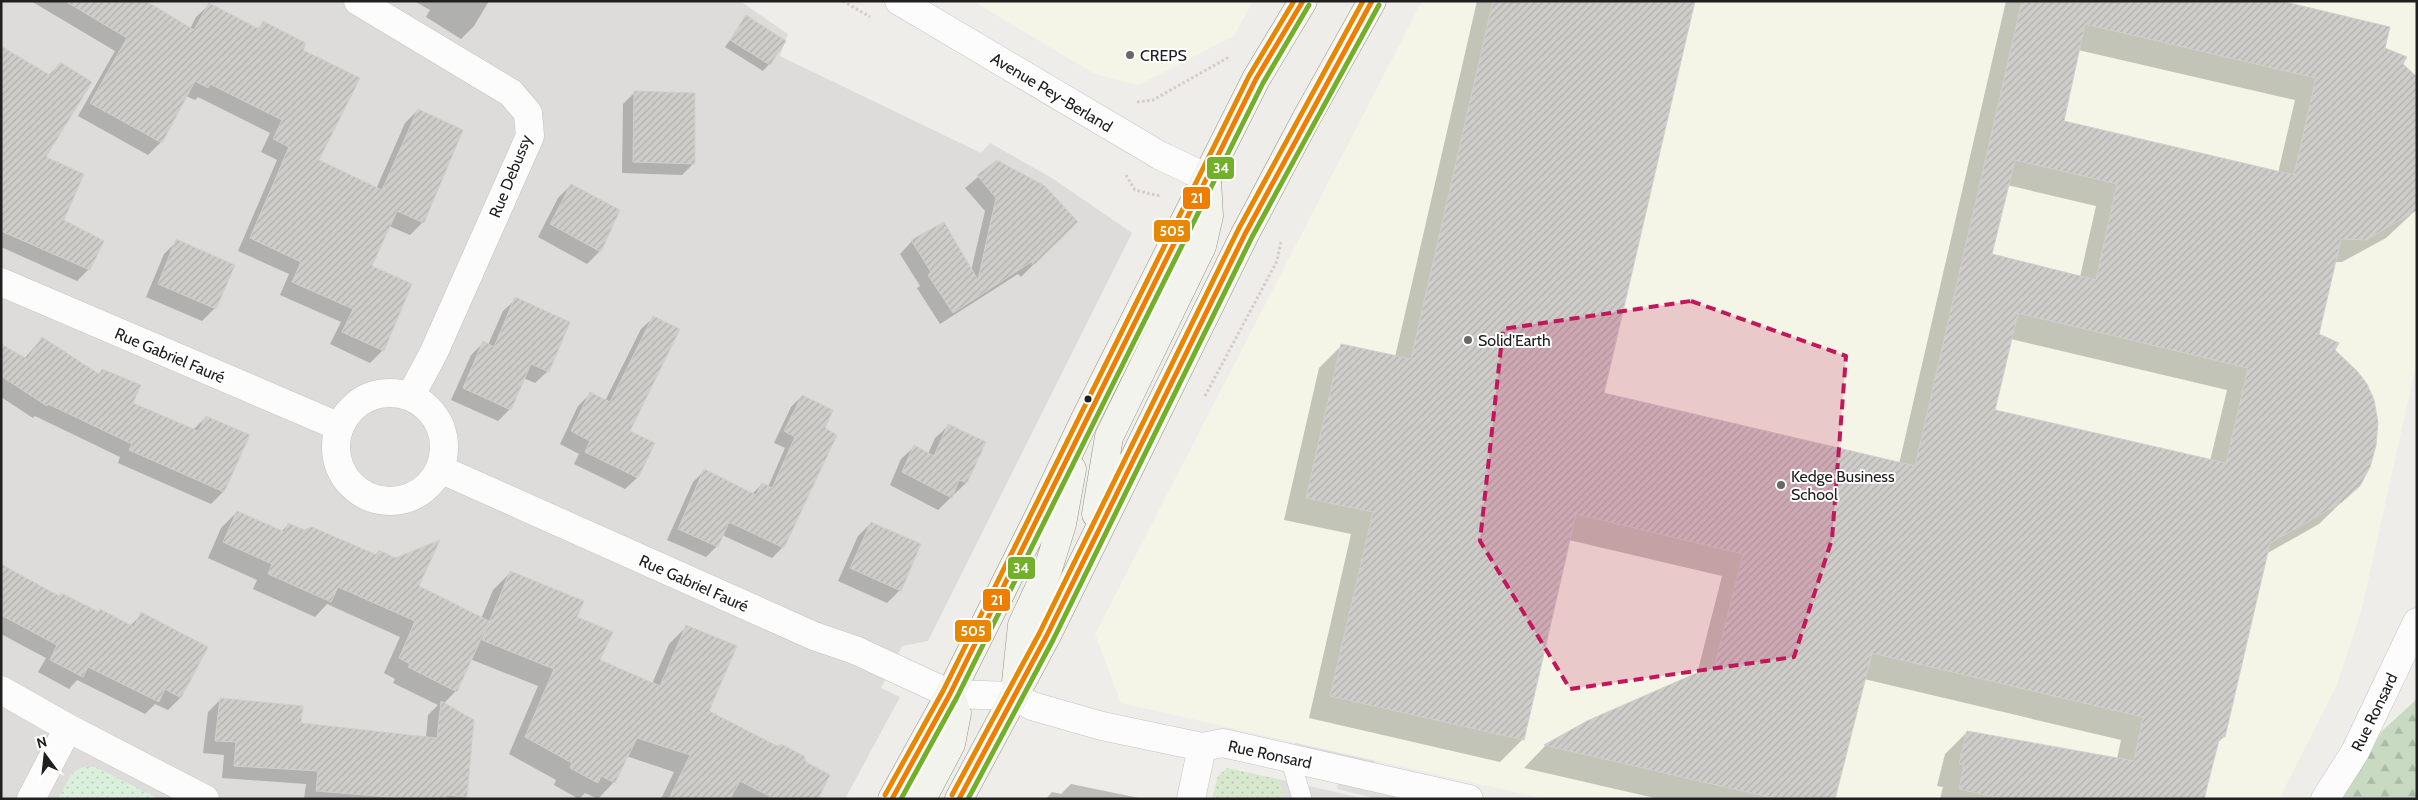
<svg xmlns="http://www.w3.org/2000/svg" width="2418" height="800" font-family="Cabin,sans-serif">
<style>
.residential{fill:#dddcda}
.education{fill:#f4f5e7}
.grass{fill:url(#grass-dots)}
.forest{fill:url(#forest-firs)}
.park{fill:url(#park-dots)}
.parking{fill:#dededc}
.shadow{fill:#0003;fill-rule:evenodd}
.building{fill:url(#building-hatch);stroke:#d1cfcb;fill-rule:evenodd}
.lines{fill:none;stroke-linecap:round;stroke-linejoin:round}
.service-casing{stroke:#c4c3c1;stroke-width:20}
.minor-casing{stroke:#c4c3c1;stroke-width:29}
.tertiary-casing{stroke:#c4c3c1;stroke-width:29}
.secondary-casing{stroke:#939683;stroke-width:29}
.path{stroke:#d5ccc9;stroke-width:3;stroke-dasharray:2.5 2.5;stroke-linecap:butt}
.service{stroke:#fcfcfc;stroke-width:19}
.minor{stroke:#fcfcfc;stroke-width:28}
.tertiary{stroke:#fcfcfc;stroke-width:28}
.secondary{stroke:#f2f3ec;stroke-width:28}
.bus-1-casing{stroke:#fff;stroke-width:9}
.bus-2-casing{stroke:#fff;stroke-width:9}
.bus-3-casing{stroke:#fff;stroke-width:9}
.bus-1{stroke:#ee7d00;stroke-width:5}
.bus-2{stroke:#72b02a;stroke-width:5}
.bus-3{stroke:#e88702;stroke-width:5}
.marked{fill:#c2185b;fill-opacity:0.2;stroke:#c2185b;stroke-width:4;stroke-dasharray:10 6;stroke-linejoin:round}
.poi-dot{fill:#686866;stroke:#fff;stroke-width:2}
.bus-dot{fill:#202020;stroke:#fff;stroke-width:2}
.labels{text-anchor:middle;stroke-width:4;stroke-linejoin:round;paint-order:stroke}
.poi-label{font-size:16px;fill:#202020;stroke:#fff;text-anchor:start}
.street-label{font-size:16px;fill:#202020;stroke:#fff}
.line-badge{stroke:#fff;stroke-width:2}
.badge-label{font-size:14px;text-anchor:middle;font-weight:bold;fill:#fff}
</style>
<defs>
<pattern id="grass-dots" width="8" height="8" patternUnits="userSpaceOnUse" patternTransform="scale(1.25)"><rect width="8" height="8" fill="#d8e8cc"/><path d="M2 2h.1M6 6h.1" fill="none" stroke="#b9c7af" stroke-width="1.8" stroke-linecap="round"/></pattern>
<pattern id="forest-firs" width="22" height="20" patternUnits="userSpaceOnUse" patternTransform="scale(1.25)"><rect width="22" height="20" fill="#c8dac2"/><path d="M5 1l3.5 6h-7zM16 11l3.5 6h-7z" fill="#acbba6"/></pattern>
<pattern id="park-dots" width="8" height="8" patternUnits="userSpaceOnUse" patternTransform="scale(1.25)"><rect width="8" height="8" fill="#dbf0dc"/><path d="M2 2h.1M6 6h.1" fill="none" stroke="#bccebc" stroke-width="1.8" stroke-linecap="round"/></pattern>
<pattern id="building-hatch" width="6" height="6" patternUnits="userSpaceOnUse" patternTransform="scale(1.25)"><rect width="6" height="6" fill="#cfcdca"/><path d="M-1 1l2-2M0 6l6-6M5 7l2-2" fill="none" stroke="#b1b0ad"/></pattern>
</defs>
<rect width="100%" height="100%" fill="#eeede9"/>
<!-- residential -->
<path class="residential" d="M1,1H740L788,34L780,56L981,153L990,143L1052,178L1132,233L928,641L902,646L881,688L900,697L845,799H1Z"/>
<!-- education -->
<path class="education" d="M973,1H1253L1234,36L1138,85L1095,74Z
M1422,1H2417V361L2362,608L2336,687L2279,799H1546L1121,703L1095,634Z"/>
<!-- grass -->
<path class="grass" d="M1227,768L1278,779L1284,799H1212L1218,776Z"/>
<!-- forest -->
<path class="forest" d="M2417,699L2416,799H2341L2382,731Z"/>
<!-- park -->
<path class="park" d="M83,767H96L159,799H58L72,773Z"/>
<!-- parking -->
<path class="parking" d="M1295,743L1375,761L1373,770L1293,753Z
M1278,779L1366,799H1284Z
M1339,779L1427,799H1379L1337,789Z"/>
<!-- shadow -->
<path class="shadow" d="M31,1H144L190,29L196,17L209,5L257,29L264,23L301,51L317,160L376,189L405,123L418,110L423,222L410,235L389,226L370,267L383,350L370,363L330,344L341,322L280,295L289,274L238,251L277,160L261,152L270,133L198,97L195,100L186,96L161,142L148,155L78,116L115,51Z
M414,1H489L474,26L461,39L426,17L430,10Z
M1477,1H1694L1603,394L1899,464L2006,1H2276L2384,48L2401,64L2417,209L2386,238L2342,262H2334L2317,335L2333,351L2359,485L2319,524L2266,554L2224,737L2216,744L2203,799H1940L1943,787L1937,786L1945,754L1967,732L2117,759L2121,740L1864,679L1833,799H1659L1524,768L1545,746L1587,722L1697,674L1722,576L1569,540L1523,739L1500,762L1309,718L1351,534L1284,520L1319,368L1342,345L1395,357ZM2078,50L2295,100L2278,173L2062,122ZM2007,185L2096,206L2080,277L1991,255ZM2011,339L2227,390L2210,461L1994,410Z
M747,16L769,64L763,71L725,47Z
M1,47L48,76L60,64L44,158L62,221L89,269L77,281L1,247Z
M635,92L693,164L682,175L622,173L623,104Z
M997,161L1077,221L1021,277L1018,274L940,324L917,288L920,286L900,254L912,241L971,271L985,211L965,188Z
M571,185L600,251L587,264L538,237L558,198Z
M177,241L215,308L202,321L146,297L164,254Z
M516,299L548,371L535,383L523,378L510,409L498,421L451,400L471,355L483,343L488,345L503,311Z
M653,318L629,431L653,444L637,478L625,489L574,464L579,454L560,444L578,406L590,394L605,401L641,329Z
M42,338L98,374L102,370L132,403L193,430L206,417L248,436L223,492L211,504L118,463L120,457L35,416L33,418L1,397V346L24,359Z
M802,396L823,429L783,547L772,558L722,535L717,546L706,557L667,540L693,482L704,471L752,494L762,484L768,487L785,448L774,443L791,407Z
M948,426L966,483L938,510L890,485L901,459L914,447L928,454L935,438Z
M237,512L281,532L289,524L375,555L379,551L417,587L481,619L493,590L510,573L576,617L599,660L652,684L669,644L687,626L707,712L817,799H661L674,772L626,756L614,782L598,799L585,793L579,799L554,785L556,780L509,754L538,686L470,659L456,691L443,704L473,720L466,799H304L306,784L222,778L224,755L203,753L208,712L221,699L300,724L426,738L428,715L438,705L393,683L395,679L384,673L400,637L327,604L315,617L253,589L257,580L208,558L221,528Z
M871,523L900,590L887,603L838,581L858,536Z
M1,569L59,597L98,613L100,610L130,626L142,614L180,698L168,710L155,704L145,714L77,680L69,689L38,672L46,658L1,634Z
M1071,784L1144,799H1046L1052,792L1061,794Z"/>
<!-- building -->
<path class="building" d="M65,1H146L194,30L209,3L259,29L263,21L306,43L303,50L360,78L319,160L382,190L418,109L463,130L424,223L397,211L372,266L412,284L384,351L342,332L353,309L292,282L301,262L250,238L289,147L273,139L282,120L210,84L208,88L195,81L162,143L90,103L127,38Z
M1493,1H1695L1604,393L1915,466L2022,1H2281L2390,27L2385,48L2407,57L2403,64L2417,77V210L2366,240L2341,239L2319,334L2339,343L2335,350L2357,371L2367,384L2374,400L2378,422L2376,445L2370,467L2360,486L2342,502L2270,543L2225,737L2220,736L2204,799H2003L1959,789L1964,765L1959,764L1967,731L2134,761L2143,717L1872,653L1835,799H1777L1544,745L1587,721L1715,665L1743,554L1576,514L1524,740L1330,696L1373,512L1306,498L1341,344L1411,359ZM2085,24L2316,78L2294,175L2064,121ZM2015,160L2117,184L2096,280L1992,254ZM2018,313L2248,368L2226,463L1995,410Z
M746,15L786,41L770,65L730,40Z
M1,46L51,76L60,62L92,82L46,157L84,174L64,220L104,241L90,270L1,231Z
M634,91L695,93V164L633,162Z
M997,160L1045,186L1078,222L1034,265L1031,262L953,313L928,275L931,272L911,240L944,222L978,280L996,198L977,175Z
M571,184L620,210L601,252L550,224Z
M176,239L235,265L216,309L158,284Z
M515,297L570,322L549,372L531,364L511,410L463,388L483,341L494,347Z
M653,316L680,329L630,431L655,443L638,478L585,452L590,441L571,431L590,392L610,402Z
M42,337L99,374L102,369L141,385L133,403L198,431L206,416L250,435L224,492L129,450L132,444L48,404L47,406L1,376V344L27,359Z
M802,395L833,410L825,428L837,435L784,548L729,522L718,547L678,529L704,469L756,495L762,483L772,488L795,437L784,431Z
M948,424L986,442L967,483L959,480L952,498L902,472L914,445L934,456Z
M237,511L285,532L288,523L303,530L312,527L377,555L379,550L395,558L440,540L419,586L489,621L457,692L408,667L410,664L399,658L415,621L338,587L331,602L268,574L272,564L223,542Z
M871,522L921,544L901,591L850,568Z
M1,564L59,596L61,593L99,612L100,609L134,627L141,612L208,647L181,698L165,689L159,702L88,667L83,677L50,660L57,645L1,615Z
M510,571L584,601L577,617L613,632L600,660L660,686L686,625L737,646L709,711L777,746L781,744L804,756L806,762L830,775L818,799H775L740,781L730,799H669L690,755L637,738L615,783L601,776L598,783L570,768L572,763L525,737L554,669L482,640Z
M220,698L303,706L301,723L437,738L441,701L474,720L467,797L446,795V799H413L316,791L318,771L234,766L236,742L215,741Z"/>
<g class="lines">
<!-- service casing -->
<g class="service-casing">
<path id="service" d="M1290,758L1302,799"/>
</g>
<!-- minor casing -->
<g class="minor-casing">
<path id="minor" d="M358,1L511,93L528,113L530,136L434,352L410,397
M1,282L340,427
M336 447a54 54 0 1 1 108 0a54 54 0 1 1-108 0Z
M440,469L814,636L855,650L950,694L1014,696L1032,706L1102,726L1202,747L1223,743L1469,799
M1,690L68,728L205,799
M31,799L68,728
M1191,799L1202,747
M2325,799L2355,752L2417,622"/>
</g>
<!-- tertiary casing -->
<g class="tertiary-casing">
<path id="tertiary" d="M899,1L1159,155L1207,178"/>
</g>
<!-- secondary casing -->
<g class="secondary-casing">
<path id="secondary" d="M1096,514L1109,437L1202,246L1209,216L1207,180
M1016,682L1022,625L1048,569L1062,524L1072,469
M892,799L950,694L1039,516L1085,419L1256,79L1303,1
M922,799L951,744L957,713L950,694
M959,799L1046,637L1245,234L1307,117L1372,1"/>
</g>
<!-- path -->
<path class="path" d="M843,1L870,17
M1137,102L1153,100L1229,57
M1126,175L1135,190L1160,196
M1205,396L1277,261L1281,241"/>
<!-- service -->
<use href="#service" class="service"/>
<!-- minor -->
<use href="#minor" class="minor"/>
<!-- tertiary -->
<use href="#tertiary" class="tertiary"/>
<!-- secondary -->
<use href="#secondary" class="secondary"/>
<!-- bus-1 casing -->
<g class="bus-1-casing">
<path id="bus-1" d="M892,799L950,694L1256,79L1303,1
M959,799L1046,637L1245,234L1372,1"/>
</g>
<!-- bus-2 casing -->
<g class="bus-2-casing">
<path id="bus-2" d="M901,799L957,697L1263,83L1309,5
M968,799L1053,640L1252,237L1379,5"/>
</g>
<!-- bus-3 casing -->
<g class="bus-3-casing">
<path id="bus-3" d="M885,795L943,691L1249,76L1294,1
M952,795L1039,634L1238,230L1363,1"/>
</g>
<!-- bus-1 -->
<use href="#bus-1" class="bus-1"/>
<!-- bus-2 -->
<use href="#bus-2" class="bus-2"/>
<!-- bus-3 -->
<use href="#bus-3" class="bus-3"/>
</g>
<!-- marked area -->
<path class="marked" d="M1691,301L1846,356L1832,539L1794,657L1570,689L1480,541L1503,329Z"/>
<!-- markers -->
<g class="poi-dot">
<circle cx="1130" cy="55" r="5"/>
<circle cx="1468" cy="340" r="5"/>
<circle cx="1781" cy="485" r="5"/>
</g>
<circle class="bus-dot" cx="1088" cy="399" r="4.5"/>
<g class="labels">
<!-- poi labels -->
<g class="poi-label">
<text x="1140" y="61">CREPS</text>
<text x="1478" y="346">Solid'Earth</text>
<text x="1791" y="482">Kedge Business<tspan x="1791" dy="18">School</tspan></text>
</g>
<!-- street labels -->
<g class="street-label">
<text transform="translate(1052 92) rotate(31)" y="6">Avenue Pey-Berland</text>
<text transform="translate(510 176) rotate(-68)" y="6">Rue Debussy</text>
<text transform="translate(170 355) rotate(23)" y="6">Rue Gabriel Fauré</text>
<text transform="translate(694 583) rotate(24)" y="6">Rue Gabriel Fauré</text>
<text transform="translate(2374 712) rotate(-64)" y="6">Rue Ronsard</text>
<text transform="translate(1270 754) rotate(12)" y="6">Rue Ronsard</text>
</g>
</g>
<g class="line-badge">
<rect x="1206" y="156" width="29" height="24" rx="5" fill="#72b02a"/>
<rect x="1182" y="186" width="29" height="24" rx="5" fill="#ee7d00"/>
<rect x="1153" y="219" width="38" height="24" rx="5" fill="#e88702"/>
<rect x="1007" y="556" width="29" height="24" rx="5" fill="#72b02a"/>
<rect x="982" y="588" width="29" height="24" rx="5" fill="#ee7d00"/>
<rect x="954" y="619" width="38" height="24" rx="5" fill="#e88702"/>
</g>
<g class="badge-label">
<text x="1221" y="173">34</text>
<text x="1197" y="203">21</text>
<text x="1172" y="236">505</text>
<text x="1021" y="573">34</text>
<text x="997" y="605">21</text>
<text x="973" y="636">505</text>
</g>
<!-- border -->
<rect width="2418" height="800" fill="none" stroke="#202020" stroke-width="5"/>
<!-- north arrow -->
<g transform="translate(45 755) rotate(345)" stroke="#ffffff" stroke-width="4" paint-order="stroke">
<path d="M0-4L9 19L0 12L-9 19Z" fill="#202020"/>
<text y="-8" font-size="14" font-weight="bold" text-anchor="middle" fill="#202020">N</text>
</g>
</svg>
